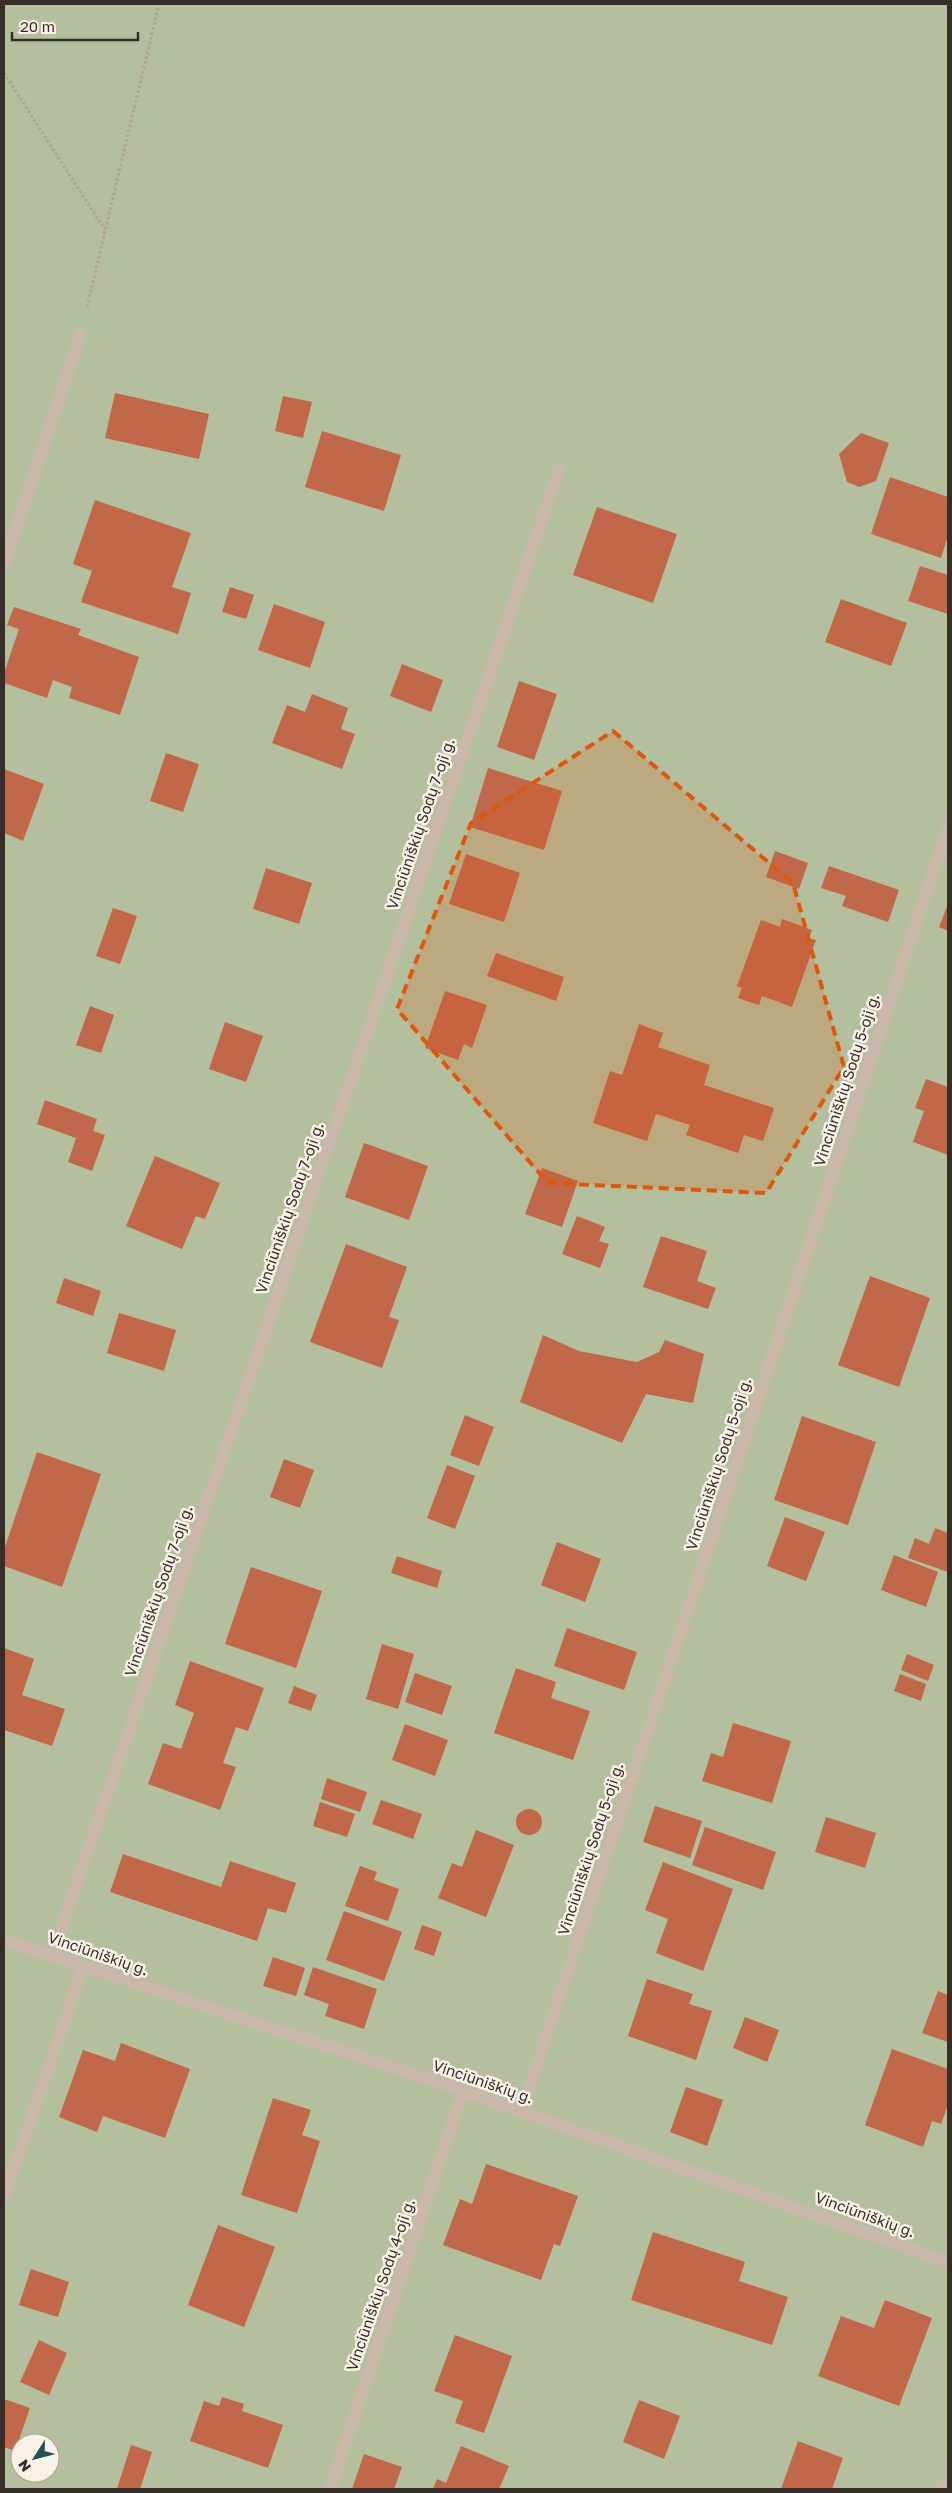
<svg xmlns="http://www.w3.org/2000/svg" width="952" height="2493" font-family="'Golos Text',sans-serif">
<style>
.green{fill:#b4bf9d;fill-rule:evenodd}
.building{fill:#c1674a}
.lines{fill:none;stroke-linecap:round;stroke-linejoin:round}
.path{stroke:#b4a193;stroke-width:3;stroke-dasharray:2.5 2.5;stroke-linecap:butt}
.minor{stroke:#c9b7a9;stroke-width:12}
.marked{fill:#df570d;fill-opacity:0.2;stroke:#df570d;stroke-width:4;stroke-dasharray:10 6;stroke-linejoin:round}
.labels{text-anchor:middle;stroke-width:5;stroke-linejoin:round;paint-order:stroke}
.street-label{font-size:15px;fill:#362d28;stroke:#f9f1e8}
</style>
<rect width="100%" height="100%" fill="#f1e7dc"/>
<!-- green -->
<path class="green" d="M4,4H948V2489H4ZM20,2443H50V2473H20Z"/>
<!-- building -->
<path class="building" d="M115,393L209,414L199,459L105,438Z
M283,396L312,402L303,438L275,431Z
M322,431L401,455L384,511L305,487Z
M861,433L889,443L876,481L859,487L847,482L839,454Z
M890,477L948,497V536L941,558L871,534Z
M95,500L191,533L172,587L191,593L178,634L81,602L92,571L73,564Z
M597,507L677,534L653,603L573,575Z
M920,566L948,575V614L908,601Z
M230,587L254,595L246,619L222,612Z
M841,599L907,623L891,666L825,642Z
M274,604L325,622L310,668L258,650Z
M14,607L81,629L78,635L139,657L120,715L69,698L72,687L53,680L47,698L4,683V673L19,629L7,625Z
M402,664L443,680L431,712L390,696Z
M519,681L557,694L534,760L497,747Z
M312,694L348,708L341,729L355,734L342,769L272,743L287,705L305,712Z
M166,753L199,764L183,812L150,801Z
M488,768L562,791L544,850L470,827Z
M4,769L44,784L23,841L4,833Z
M775,851L808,863L799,889L766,877Z
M466,854L520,873L504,922L449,904Z
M829,866L899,890L888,922L842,906L846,896L821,888Z
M266,868L312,883L299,924L253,909Z
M948,904V931L939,927Z
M113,908L137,916L120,964L96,956Z
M782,919L812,930L809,938L816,940L792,1007L762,996L759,1005L738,998L742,988L737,986L761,920L780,927Z
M496,953L564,977L556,1001L487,976Z
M445,991L487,1005L472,1048L464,1044L458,1060L425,1048Z
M90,1006L114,1015L101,1053L76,1045Z
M225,1022L263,1036L246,1082L209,1069Z
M639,1024L663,1033L658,1047L710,1065L704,1085L774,1108L763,1141L744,1135L738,1153L686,1135L690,1125L656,1114L647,1141L593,1123L610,1071L622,1075Z
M926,1079L948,1087V1155L913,1142L924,1111L915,1108Z
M45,1100L97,1119L93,1131L105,1135L92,1171L68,1162L76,1138L37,1124Z
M364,1143L428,1166L409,1220L345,1197Z
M155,1156L220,1183L205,1219L196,1216L182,1249L126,1226Z
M542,1168L578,1181L562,1227L525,1214Z
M577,1216L605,1227L599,1241L609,1244L600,1268L562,1254Z
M661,1236L707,1251L697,1281L716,1288L708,1309L643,1287Z
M346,1244L407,1267L389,1317L399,1320L382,1368L310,1342Z
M870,1276L930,1298L899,1387L838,1365Z
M64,1278L101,1291L93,1316L56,1303Z
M119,1313L176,1330L164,1371L107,1353Z
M543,1335L579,1351L637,1362L659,1352L665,1340L704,1354L693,1403L646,1394L622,1443L520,1402Z
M465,1415L494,1427L479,1466L450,1455Z
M802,1416L876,1442L848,1525L774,1500Z
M37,1452L101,1474L62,1587L4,1566V1550Z
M284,1459L314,1470L300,1508L270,1497Z
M447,1465L475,1476L455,1529L427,1518Z
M785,1517L825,1532L806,1581L767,1566Z
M935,1528L948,1533V1572L908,1558L915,1538L929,1544Z
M557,1542L601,1559L585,1602L541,1585Z
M894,1555L938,1572L926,1607L881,1590Z
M397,1556L442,1571L437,1588L391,1573Z
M251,1567L322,1591L296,1668L225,1644Z
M567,1628L637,1652L624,1690L554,1666Z
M382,1644L414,1654L398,1709L366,1699Z
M4,1648L34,1659L22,1695L65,1709L52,1746L4,1730Z
M907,1654L934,1665L928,1681L901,1670Z
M190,1661L264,1688L248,1731L236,1727L223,1763L236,1767L220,1810L148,1784L163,1743L181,1749L194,1713L175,1705Z
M516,1668L556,1682L551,1698L590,1711L573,1760L494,1733Z
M415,1673L452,1686L442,1715L405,1702Z
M900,1674L926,1684L921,1701L894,1691Z
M294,1686L317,1695L311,1711L288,1703Z
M733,1723L791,1741L772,1803L702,1781L711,1753L723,1757Z
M405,1724L448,1740L435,1776L392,1760Z
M327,1778L367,1792L360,1812L321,1799Z
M381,1800L422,1814L413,1839L372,1824Z
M320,1802L355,1814L347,1837L313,1826Z
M655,1806L702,1821L690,1858L643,1842Z
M516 1822a13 13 0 1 1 26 0a13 13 0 1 1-26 0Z
M826,1817L876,1833L865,1868L815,1852Z
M705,1827L776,1852L763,1890L692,1865Z
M476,1830L514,1845L486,1917L438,1898L452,1863L462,1867Z
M123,1854L221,1887L230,1861L296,1883L286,1913L268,1908L257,1941L110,1892Z
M663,1862L733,1889L703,1971L656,1953L668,1919L645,1910Z
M360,1866L377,1872L374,1880L399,1889L388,1921L345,1906Z
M344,1911L402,1932L384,1981L326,1960Z
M422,1925L442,1932L434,1956L414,1949Z
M273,1957L305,1968L296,1996L263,1986Z
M313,1967L377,1989L364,2029L325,2016L329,2004L304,1995Z
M647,1979L693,1994L689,2004L712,2011L696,2060L628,2036Z
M938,1991L948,1995V2042L922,2033Z
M745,2017L779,2030L767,2062L733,2048Z
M121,2043L190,2069L165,2138L103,2116L97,2132L59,2117L83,2050L115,2061Z
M892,2049L948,2069V2105L941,2124L932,2121L923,2147L865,2125Z
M686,2087L723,2100L707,2146L670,2132Z
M273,2098L311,2110L302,2135L320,2141L297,2213L241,2195Z
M486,2164L578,2196L560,2246L554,2244L541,2280L443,2245L460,2199L472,2204Z
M218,2225L275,2247L244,2327L188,2305Z
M653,2232L745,2262L739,2281L788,2297L772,2345L631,2300Z
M31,2269L69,2282L58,2317L19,2305Z
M885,2300L932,2318L899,2406L818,2376L841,2316L874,2328Z
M455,2335L512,2356L484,2433L455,2423L463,2401L434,2391Z
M39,2340L67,2353L49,2395L20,2382Z
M222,2397L244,2404L242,2411L283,2425L268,2468L190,2441L204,2401L219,2406Z
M4,2399L30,2408L15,2451L4,2447Z
M639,2400L680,2416L664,2459L623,2442Z
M798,2441L843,2458L832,2489H781Z
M131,2445L152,2452L140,2489H117Z
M461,2446L509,2466L499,2489H433L437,2479L446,2483Z
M364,2454L402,2467L394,2489H352Z"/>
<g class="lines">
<!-- path -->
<path class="path" d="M4,73L105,230
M87,307L159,4"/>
<!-- minor -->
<path class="minor" d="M4,565L80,335
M4,1940L463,2091L948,2262
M52,1956L559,470
M521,2112L948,827
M4,2198L83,1967
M330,2489L463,2091
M940,2489L948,2483"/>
</g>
<!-- marked area -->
<path class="marked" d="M613,731L793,883L844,1067L766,1193L548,1183L397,1009L471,823Z"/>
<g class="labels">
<!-- street labels -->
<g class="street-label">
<text transform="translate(421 824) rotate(-71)" y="5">Vinciūniškių Sodų 7-oji g.</text>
<text transform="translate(847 1080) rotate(-72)" y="5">Vinciūniškių Sodų 5-oji g.</text>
<text transform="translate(290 1208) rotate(-71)" y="5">Vinciūniškių Sodų 7-oji g.</text>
<text transform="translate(719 1464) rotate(-72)" y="5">Vinciūniškių Sodų 5-oji g.</text>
<text transform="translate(159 1591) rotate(-71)" y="5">Vinciūniškių Sodų 7-oji g.</text>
<text transform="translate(591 1849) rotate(-72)" y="5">Vinciūniškių Sodų 5-oji g.</text>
<text transform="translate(98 1954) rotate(19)" y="5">Vinciūniškių g.</text>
<text transform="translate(483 2082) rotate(19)" y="5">Vinciūniškių g.</text>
<text transform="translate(865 2215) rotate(20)" y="5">Vinciūniškių g.</text>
<text transform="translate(381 2285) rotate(-71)" y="5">Vinciūniškių Sodų 4-oji g.</text>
</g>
</g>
<!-- border -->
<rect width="952" height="2493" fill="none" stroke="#362d28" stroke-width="10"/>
<!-- north arrow -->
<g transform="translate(35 2458) rotate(234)"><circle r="24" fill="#f9f1e8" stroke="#aba39b"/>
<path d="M0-4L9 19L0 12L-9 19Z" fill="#205256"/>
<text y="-8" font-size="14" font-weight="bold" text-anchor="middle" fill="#362d28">N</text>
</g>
<!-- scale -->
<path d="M12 32v8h126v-8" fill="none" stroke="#362d28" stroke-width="2.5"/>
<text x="20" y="32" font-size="15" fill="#362d28" stroke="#f9f1e8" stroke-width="4" paint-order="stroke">20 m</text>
</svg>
